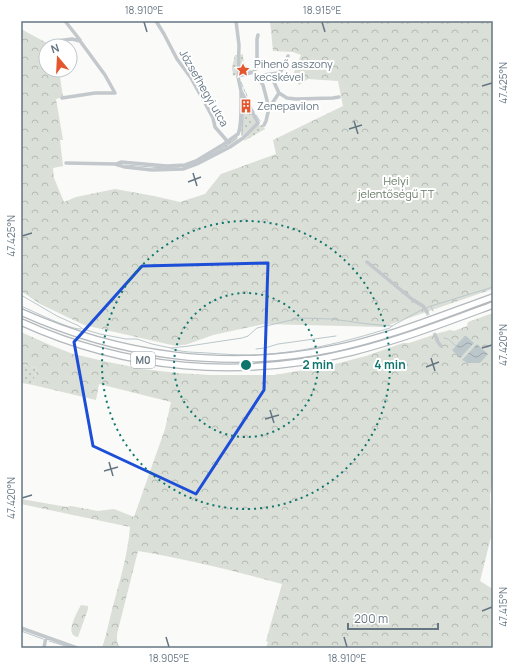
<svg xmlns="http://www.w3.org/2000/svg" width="514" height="669" font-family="Manrope,sans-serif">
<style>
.green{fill:url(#green-dots)}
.forest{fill:url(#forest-crowns)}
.water{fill:url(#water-waves)}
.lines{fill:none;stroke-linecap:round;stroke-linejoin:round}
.stream{stroke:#bbc7cb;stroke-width:1}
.minor-tunnel{stroke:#d5d9db;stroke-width:3.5;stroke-dasharray:3.5 2;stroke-linecap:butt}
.highway-casing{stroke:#b4b9bd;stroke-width:8}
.minor{stroke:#c3c8cc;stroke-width:3.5}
.highway{stroke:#fff;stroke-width:5.5}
.marked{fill:none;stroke:#1d4ed8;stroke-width:3;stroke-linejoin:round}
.ticks{fill:none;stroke:#657683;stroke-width:1.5}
.ring{fill:none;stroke:#0f766e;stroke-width:2;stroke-dasharray:2 4}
.labels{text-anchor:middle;stroke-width:4;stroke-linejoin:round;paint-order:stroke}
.shield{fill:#fff;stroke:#939fa8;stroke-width:1}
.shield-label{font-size:10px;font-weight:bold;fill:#657683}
.poi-label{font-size:11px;fill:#657683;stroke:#fff;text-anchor:start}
.street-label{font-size:11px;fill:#657683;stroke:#fff}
.park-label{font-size:11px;fill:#687a64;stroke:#fff}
.centre{fill:#0f766e;stroke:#fff;stroke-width:2}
.ring-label{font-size:12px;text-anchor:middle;font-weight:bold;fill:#0f766e;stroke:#fff;stroke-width:4;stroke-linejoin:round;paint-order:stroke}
.neatline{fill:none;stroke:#657683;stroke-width:1.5}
.ticks-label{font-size:10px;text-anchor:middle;fill:#657683}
</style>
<defs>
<pattern id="green-dots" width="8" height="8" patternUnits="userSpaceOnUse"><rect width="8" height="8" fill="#dadfd7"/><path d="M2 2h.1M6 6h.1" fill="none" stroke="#b4b9b4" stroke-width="1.8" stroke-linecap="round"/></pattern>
<pattern id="forest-crowns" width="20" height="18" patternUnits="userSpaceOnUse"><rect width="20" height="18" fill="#dadfd7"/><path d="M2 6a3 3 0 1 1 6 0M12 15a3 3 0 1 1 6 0" fill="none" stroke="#b4b9b4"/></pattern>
<pattern id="water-waves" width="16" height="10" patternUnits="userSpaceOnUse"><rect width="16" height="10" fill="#bbc7cb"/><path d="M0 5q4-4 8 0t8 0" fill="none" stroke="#9ca6aa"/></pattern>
</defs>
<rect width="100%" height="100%" fill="#fafaf8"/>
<!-- green -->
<path class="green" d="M243,54C243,64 246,67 254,72L241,74L239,73L240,55Z
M235,55H237L236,75L233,76L232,67Z
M242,95L256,123L242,136L241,135Z
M258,125H262L265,129L244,141V140L246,138L253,129Z
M237,137H238L237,140C213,157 183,174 153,168V167L187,165Z
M24,365L37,368L33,385L22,383L21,388V377Z"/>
<!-- forest -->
<path class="forest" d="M270,21H493V289L383,327L264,324L213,335L188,344L176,346L84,325L40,304L21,291V29L45,42L55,44V46H46V70H59L63,97L56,99L63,140H60L63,166L53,168L54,178L64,202L76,197L115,189L154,196L180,202L205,194L221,174L276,154L273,140L343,106L338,81L308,79L299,85L293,75L301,55L293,52L273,51Z
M493,313V478L490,495L491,537L480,581L493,589V648H266L268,642L266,641L282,584C234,571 187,559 138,551L117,634C117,641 116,646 124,648H102C107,634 109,620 113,606C120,580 128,554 130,527L21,504V499L67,507L71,506L98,511L114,509L134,517L165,429L171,402L99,384L96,400L33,385L37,368L25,365L21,377V332L50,345L73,354L108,362L143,369L177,373L210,375H274L310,369L339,363L366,356L403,343H409L439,333L450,330L454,331L467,326L468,322Z
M81,605L88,606V609L78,637H77C75,636 73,636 72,633C69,627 78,610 81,605Z"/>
<!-- water -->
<path class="water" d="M466,336L474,343L460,358L452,350Z
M477,344L488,354L480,363H468L462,360Z"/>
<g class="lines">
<!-- stream -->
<path class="stream" d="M241,82L243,87
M244,89L245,92
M246,93L247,96
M248,99L249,102
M250,104L252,108
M253,110L254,112
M256,115L260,121
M242,135L243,119V102
M205,158L226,146L237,138
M125,165L165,168
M21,295L57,316L79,326L83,329L100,334L126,339H137L152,344L171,348L189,346L242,338L248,336L257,328L300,318L332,319L368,324L392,326
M21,306C33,311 70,330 81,329
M431,306L493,287
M426,308L431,306L433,311
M444,338L448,339L456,346L465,336L466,337
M171,348C180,353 197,352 207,353C221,354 236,355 250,355C298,354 345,342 390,328L392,326L423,309
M256,349L265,348L278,344L336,336
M21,631L43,639
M49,641L72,648"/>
<!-- minor-tunnel -->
<path class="minor-tunnel" d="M427,312L435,335"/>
<!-- highway casing -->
<g class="highway-casing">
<path id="highway" d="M21,312C119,356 226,371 332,349C387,338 440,316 493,297
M21,322C126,370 240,380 352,352C400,340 447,322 493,305"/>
</g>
<!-- minor -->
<path class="minor" d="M65,21L80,40
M156,21L164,34L177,59L191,78L206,105L213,118L215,127L228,142
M236,21L239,45L238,77L241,91L258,123
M57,41L72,39L80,41L105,75L115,93H95L62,98
M288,56L285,64L281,71L278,73L273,80L279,93L287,98L296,99L333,98L339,97
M254,72L263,85L269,108
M254,72L257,65V39L258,35
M238,76L254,72
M257,76L278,73
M264,125L266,121L269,108L279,93
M238,134C242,126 241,102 241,92
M66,163L115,164L125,167L152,170L183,169L199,163L230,147L243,138L258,123
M116,164L121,162L167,166L185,165L196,161L224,144L238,134
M367,262L413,300L423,306L427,312
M435,335L438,342L441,346
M21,628L77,648
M44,648L46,637"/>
<!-- highway -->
<use href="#highway" class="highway"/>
</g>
<!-- marked area -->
<path class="marked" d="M268,263L264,390L196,494L93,446L74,342L142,266Z"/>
<!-- ticks -->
<path class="ticks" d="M144,22L147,32M322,22L325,32M482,86L492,83M354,121L358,134M349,129L362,125M193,173L197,186M188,182L201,177M22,236L32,233M482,348L492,345M431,358L435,371M426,367L439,362M270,410L274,423M265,419L279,415M109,462L113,476M104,471L118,467M22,498L32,495M482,611L492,607M166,637L169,647M344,637L347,647"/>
<!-- distance rings -->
<g class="ring">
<circle cx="246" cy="365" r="72"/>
<circle cx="246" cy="365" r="144"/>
</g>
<!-- icons -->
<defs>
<g id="sight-bare" transform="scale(1.08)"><path d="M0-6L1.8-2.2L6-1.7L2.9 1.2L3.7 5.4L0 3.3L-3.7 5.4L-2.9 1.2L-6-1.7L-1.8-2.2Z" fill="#e4572e" stroke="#fff" stroke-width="2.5" paint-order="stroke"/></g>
<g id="building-bare" transform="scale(1.08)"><path d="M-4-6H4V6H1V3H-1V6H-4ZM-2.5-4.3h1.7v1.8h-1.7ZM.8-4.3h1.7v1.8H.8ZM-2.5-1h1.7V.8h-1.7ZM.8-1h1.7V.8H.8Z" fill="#e4572e" stroke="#fff" stroke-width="2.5" paint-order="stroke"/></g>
</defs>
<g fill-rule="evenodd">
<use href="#sight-bare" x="243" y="70"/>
<use href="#building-bare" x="246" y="106"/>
</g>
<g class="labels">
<!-- shield labels -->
<rect class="shield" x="131" y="352" width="24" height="16" rx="3"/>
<g class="shield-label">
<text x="143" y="364">M0</text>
</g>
<!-- poi labels -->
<g class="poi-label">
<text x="254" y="68">Pihenő asszony<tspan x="254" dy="13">kecskével</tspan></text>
<text x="257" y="110">Zenepavilon</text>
</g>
<!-- street labels -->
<g class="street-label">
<text transform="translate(204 88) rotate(60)" y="4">Józsefhegyi utca</text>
</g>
<!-- park labels -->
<g class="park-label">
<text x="396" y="185">Helyi<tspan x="396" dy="13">jelentőségű TT</tspan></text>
</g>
</g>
<circle cx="246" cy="365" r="6" class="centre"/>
<g class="ring-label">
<text x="318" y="369">2 min</text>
<text x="390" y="369">4 min</text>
</g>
<!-- border -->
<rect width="514" height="669" fill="none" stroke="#ffffff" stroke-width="44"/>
<!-- north arrow -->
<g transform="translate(58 58) rotate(342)"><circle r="19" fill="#ffffff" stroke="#c1c8cd"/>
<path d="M0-3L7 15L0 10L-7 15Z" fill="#e4572e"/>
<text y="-6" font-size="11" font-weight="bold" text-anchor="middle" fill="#657683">N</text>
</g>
<!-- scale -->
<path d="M348 623v6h90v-6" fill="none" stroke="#657683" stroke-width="2"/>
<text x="354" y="623" font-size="12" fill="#657683" stroke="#ffffff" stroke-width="3" paint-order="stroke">200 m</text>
<rect x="22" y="22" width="470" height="625" class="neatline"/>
<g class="ticks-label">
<text x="144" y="14">18.910°E</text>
<text x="322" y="14">18.915°E</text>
<text transform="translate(503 83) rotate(-90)" y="4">47.425°N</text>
<text transform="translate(11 236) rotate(-90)" y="4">47.425°N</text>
<text transform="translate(503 345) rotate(-90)" y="4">47.420°N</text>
<text transform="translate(11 498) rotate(-90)" y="4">47.420°N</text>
<text transform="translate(503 607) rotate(-90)" y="4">47.415°N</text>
<text x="169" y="662">18.905°E</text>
<text x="347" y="662">18.910°E</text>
</g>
</svg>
